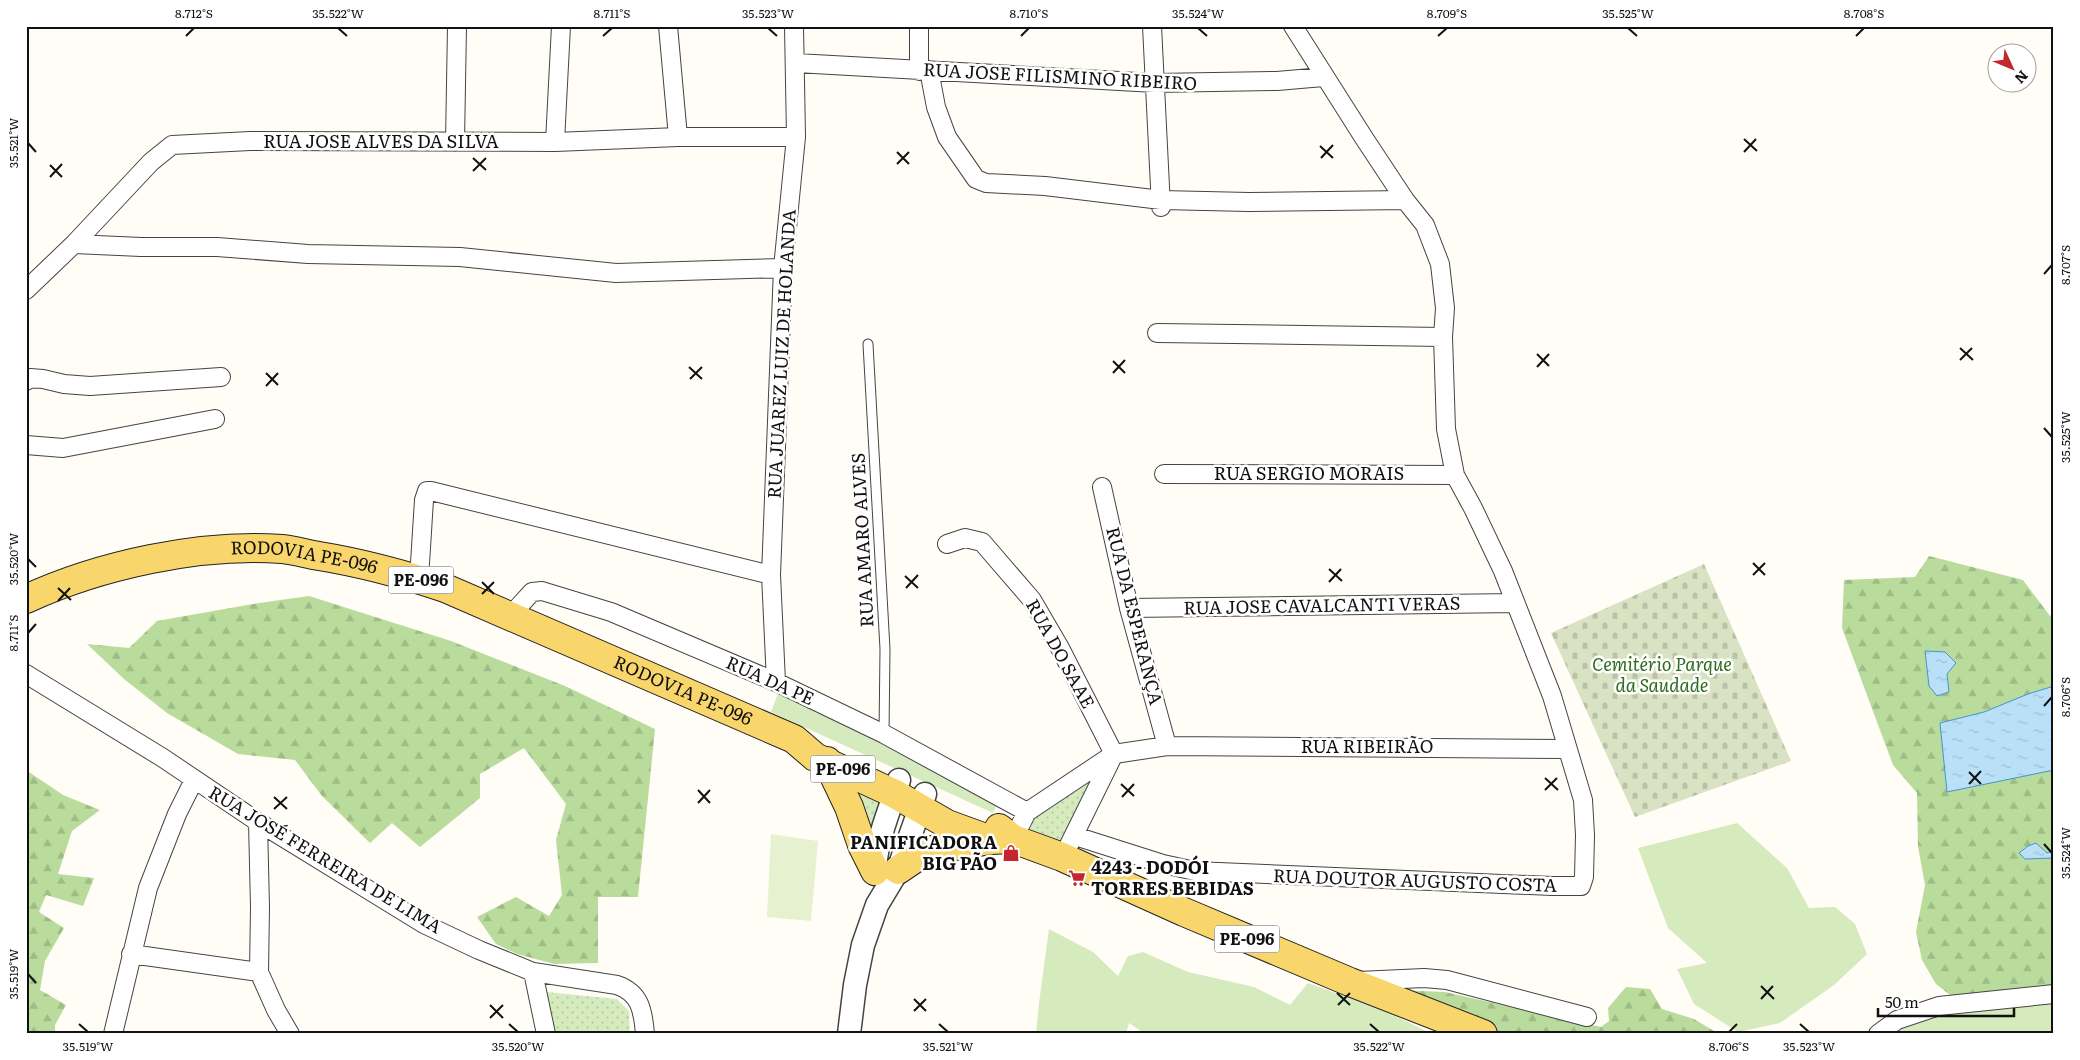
<svg xmlns="http://www.w3.org/2000/svg" width="2080" height="1060" font-family="Literata,serif">
<style>
.grass{fill:#d5ebbd}
.forest{fill:url(#forest-firs)}
.cemetery{fill:url(#cemetery-stones)}
.park{fill:url(#park-dots)}
.pitch{fill:#e6f2cf}
.water{fill:url(#water-ripples);stroke:#3f96cf}
.lines{fill:none;stroke-linecap:round;stroke-linejoin:round}
.service-casing{stroke:#444;stroke-width:11}
.minor-casing{stroke:#444;stroke-width:20}
.tertiary-casing{stroke:#444;stroke-width:25}
.primary-casing{stroke:#222;stroke-width:30}
.service{stroke:#fff;stroke-width:9}
.minor{stroke:#fff;stroke-width:18}
.tertiary{stroke:#fff;stroke-width:22}
.primary{stroke:#f9d66b;stroke-width:28}
.ticks{fill:none;stroke:#111;stroke-width:2}
.labels{text-anchor:middle;stroke-width:5;stroke-linejoin:round;paint-order:stroke}
.shield{fill:#fff;stroke:#585858;stroke-width:1}
.shield-label{font-size:16px;font-weight:bold;fill:#111}
.street-label{font-size:18px;fill:#111;stroke:#fff}
.park-label{font-size:18px;font-style:italic;fill:#2f6b1f;stroke:#fff}
.poi-label{font-size:18px;font-weight:bold;fill:#111;stroke:#fff;text-anchor:end}
.neatline{fill:none;stroke:#111;stroke-width:2}
.ticks-label{font-size:12px;text-anchor:middle;fill:#111}
</style>
<defs>
<pattern id="forest-firs" width="22" height="20" patternUnits="userSpaceOnUse" patternTransform="scale(1.25)"><rect width="22" height="20" fill="#b9dc9c"/><path d="M5 1l3.5 6h-7zM16 11l3.5 6h-7z" fill="#9ebc85"/></pattern>
<pattern id="cemetery-stones" width="16" height="16" patternUnits="userSpaceOnUse" patternTransform="scale(1.25)"><rect width="16" height="16" fill="#d9e3c4"/><path d="M2 7V4a2 2 0 0 1 4 0v3zM10 15v-3a2 2 0 0 1 4 0v3z" fill="#b9c2a7"/></pattern>
<pattern id="park-dots" width="8" height="8" patternUnits="userSpaceOnUse" patternTransform="scale(1.25)"><rect width="8" height="8" fill="#d5ebbd"/><path d="M2 2h.1M6 6h.1" fill="none" stroke="#b6c8a1" stroke-width="1.8" stroke-linecap="round"/></pattern>
<pattern id="water-ripples" width="26" height="14" patternUnits="userSpaceOnUse" patternTransform="scale(1.25)"><rect width="26" height="14" fill="#b9e0f7"/><path d="M2 4q2-2 4 0t4 0M15 11q2-2 4 0t4 0" fill="none" stroke="#9ebfd3"/></pattern>
</defs>
<rect width="100%" height="100%" fill="#fffdf5"/>
<!-- grass -->
<path class="grass" d="M779,691L999,800L993,813L771,712Z
M1737,823L1787,868L1809,908L1835,907L1855,924L1867,954L1834,985L1780,1023L1738,1032L1694,1004L1677,969L1707,963L1668,928L1638,848Z
M1049,929L1093,952L1118,976L1128,956L1143,952L1188,972L1254,987L1290,1005L1308,983L1385,1011L1432,1034H1145L1129,1023L1126,1034H1036L1039,1003Z
M2054,997V1034H1894L1891,1031L1949,1010Z"/>
<!-- forest -->
<path class="forest" d="M1929,556L2023,580L2050,616L2054,614V993L1954,998L1936,984L1922,960L1916,932L1925,885L1918,847L1917,793L1893,765L1842,628L1844,580L1915,577Z
M309,596L451,641L565,686L655,729L638,897H598V963L554,964L517,954L496,944L477,917L516,897L549,916L562,895L556,840L566,804L524,748L480,774V798L420,847L392,823L370,843L322,796L295,760L238,754L167,713L124,679L87,644L129,648L157,621L253,604Z
M26,770L63,795L100,810L72,831L58,874L94,878L83,906L46,895L39,912L64,928L45,961L40,990L66,1005L55,1025V1034H26Z
M1626,987L1650,989L1662,1009L1694,1019L1719,1034H1502L1396,990L1445,992L1601,1027L1609,1021L1608,1008Z"/>
<!-- cemetery -->
<path class="cemetery" d="M1704,564L1791,761L1635,817L1551,633Z"/>
<!-- park -->
<path class="park" d="M837,770L896,798L867,843Z
M1086,779L1093,781L1062,845L1023,828L1032,814Z
M546,992L617,999L629,1011L630,1034H545Z"/>
<!-- pitch -->
<path class="pitch" d="M771,834L818,841L811,921L767,917Z"/>
<!-- water -->
<path class="water" d="M1925,651L1945,652L1956,663L1947,674L1949,692L1937,696L1929,686Z
M2054,686V770L1947,792L1940,723L1984,712L2028,694Z
M2036,843L2047,853L2054,850V858L2025,859L2019,853L2028,846Z"/>
<g class="lines">
<!-- service casing -->
<g class="service-casing">
<path id="service" d="M868,344L885,649L884,734"/>
</g>
<!-- minor casing -->
<g class="minor-casing">
<path id="minor" d="M668,26L678,137
M1152,26L1161,207
M796,63L1155,83L1277,81L1323,77
M929,70L936,107L947,137L976,179L986,183L1045,186L1161,200L1249,202L1405,200
M919,71V26
M455,142L457,26
M555,142L561,26
M74,244L141,247H217L308,254L460,257L616,273L783,268
M26,290L74,244L151,162L172,145L250,141L555,142L678,137H796
M1157,333L1443,337
M26,381L30,378L43,379L64,384L90,386L221,377
M26,445L63,448L215,419
M1164,474L1455,475
M1102,487L1129,608L1167,746
M947,544L965,538L982,542L1032,600L1060,648L1114,754
M419,579L424,500L427,491H431L771,575
M1129,608L1514,603
M510,616L532,592L542,591L611,612L776,682L884,734L1027,812
M26,674L163,758L258,822L424,924L479,950L533,972L617,985C640,993 643,1010 645,1034
M776,682L771,575L783,268L796,137L794,26
M258,822L260,907L259,972L276,1010L290,1034
M1075,836L1163,864L1195,871L1552,886H1581L1584,877L1585,835L1583,800L1552,696L1503,571L1473,508L1455,475L1446,429L1443,337L1445,308L1440,264L1425,225L1405,200L1364,138L1293,26
M1013,839L1027,812L1114,754L1167,746L1567,749
M1069,845L1114,754
M131,954L259,972
M533,972L546,1034
M1358,981L1424,978L1447,980L1587,1017
M113,1034L148,888L177,814L194,780
M1878,1034L1897,1020L1939,1006L2054,994"/>
</g>
<!-- tertiary casing -->
<g class="tertiary-casing">
<path id="tertiary" d="M875,874C875,841 890,811 899,780
M849,1034L855,985L863,945L877,905L898,870L925,794"/>
</g>
<!-- primary casing -->
<g class="primary-casing">
<g id="primary">
<path id="s1" d="M26,599C100,565 200,543 282,549C294,550 307,554 319,556C362,563 403,574 445,588L794,739L815,757L895,794L947,824L991,840L1013,839"/>
<path d="M827,761L849,807L862,845L875,871"/>
<path d="M999,828L1013,839L1062,857L1184,912L1350,982L1483,1034"/>
<path d="M898,870L926,851L990,840"/>
</g>
</g>
<!-- service -->
<use href="#service" class="service"/>
<!-- minor -->
<use href="#minor" class="minor"/>
<!-- tertiary -->
<use href="#tertiary" class="tertiary"/>
<!-- primary -->
<use href="#primary" class="primary"/>
</g>
<!-- ticks -->
<path class="ticks" d="M338,28L347,36M768,28L777,36M1198,28L1207,36M1628,28L1637,36M186,36L194,28M603,36L612,28M1021,36L1029,28M1438,36L1447,28M1856,36L1864,28M1744,139L1757,151M28,143L36,152M1320,146L1333,158M897,152L909,164M1744,152L1756,139M473,158L486,170M1321,158L1333,145M897,164L909,152M50,165L62,177M473,171L486,158M50,177L62,164M2044,274L2052,265M1960,348L1973,360M1537,354L1549,366M1960,360L1972,348M1113,361L1125,373M689,367L702,379M1537,367L1549,354M266,373L278,385M1113,373L1125,360M690,379L702,367M266,386L278,373M2044,428L2052,437M28,559L36,567M1753,563L1765,575M1329,569L1342,581M1753,575L1765,563M905,576L918,588M482,582L494,594M1329,582L1341,569M58,588L71,600M906,588L918,575M482,594L494,582M58,601L70,588M28,633L36,624M2044,706L2052,697M1969,772L1981,784M1545,778L1558,790M1121,784L1134,796M1969,784L1981,771M698,790L710,803M1545,790L1557,778M274,797L287,809M1122,797L1134,784M698,803L710,790M274,809L287,797M2044,844L2052,853M28,974L36,983M1761,986L1774,999M1337,993L1350,1005M914,999L926,1011M1761,999L1773,986M490,1005L503,1018M1338,1005L1350,993M914,1011L926,999M490,1018L503,1005M79,1024L88,1032M509,1024L518,1032M939,1024L948,1032M1370,1024L1379,1032M1800,1024L1809,1032M1729,1032L1737,1024"/>
<!-- icons -->
<defs>
<g id="shop-bare" transform="scale(1.35)"><path d="M-5-2.5h2.3a2.7 3.5 0 0 1 5.4 0H5L5.5 6h-11ZM-1.5-2.5h3a1.5 2.3 0 0 0-3 0Z" fill="#c4262e" stroke="#fff" stroke-width="2.5" paint-order="stroke"/></g>
<g id="supermarket-bare" transform="scale(1.35)"><path d="M-6-5.5h2.5l.6 2H6L4.5 2H-2.5L-4.4-4H-6ZM-1.5 3.2a1.3 1.3 0 1 0 .1 0ZM3 3.2a1.3 1.3 0 1 0 .1 0Z" fill="#c4262e" stroke="#fff" stroke-width="2.5" paint-order="stroke"/></g>
</defs>
<g fill-rule="evenodd">
<use href="#shop-bare" x="1011" y="853"/>
<use href="#supermarket-bare" x="1077" y="878"/>
</g>
<g class="labels">
<!-- shield labels -->
<g class="shield">
<rect x="388.5" y="566.5" width="65" height="27" rx="4"/>
<rect x="810.5" y="755.5" width="65" height="27" rx="4"/>
<rect x="1214.5" y="925.5" width="65" height="27" rx="4"/>
</g>
<g class="shield-label">
<text x="421" y="586">PE-096</text>
<text x="843" y="775">PE-096</text>
<text x="1247" y="945">PE-096</text>
</g>
<!-- street labels -->
<g class="street-label">
<text transform="translate(1060 77) rotate(3)" y="6">RUA JOSE FILISMINO RIBEIRO</text>
<text x="381" y="148">RUA JOSE ALVES DA SILVA</text>
<text transform="translate(782 354) rotate(-87)" y="6">RUA JUAREZ LUIZ DE HOLANDA</text>
<text x="1309" y="480">RUA SERGIO MORAIS</text>
<text transform="translate(863 540) rotate(-93)" y="6">RUA AMARO ALVES</text>
<text dy="6" stroke="none"><textPath href="#s1" startOffset="286">RODOVIA PE-096</textPath></text>
<text transform="translate(1322 606) rotate(-1)" y="6">RUA JOSE CAVALCANTI VERAS</text>
<text transform="translate(1134 616) rotate(76)" y="6">RUA DA ESPERANÇA</text>
<text transform="translate(1060 654) rotate(61)" y="6">RUA DO SAAE</text>
<text transform="translate(770 681) rotate(24)" y="6">RUA DA PE</text>
<text dy="6" stroke="none"><textPath href="#s1" startOffset="690">RODOVIA PE-096</textPath></text>
<text x="1367" y="753">RUA RIBEIRÃO</text>
<text transform="translate(325 860) rotate(31)" y="6">RUA JOSÉ FERREIRA DE LIMA</text>
<text transform="translate(1415 881) rotate(2)" y="6">RUA DOUTOR AUGUSTO COSTA</text>
</g>
<!-- park labels -->
<g class="park-label">
<text x="1662" y="671">Cemitério Parque<tspan x="1662" dy="21">da Saudade</tspan></text>
</g>
<!-- poi labels -->
<g class="poi-label">
<text x="997" y="849">PANIFICADORA<tspan x="997" dy="21">BIG PÃO</tspan></text>
<text x="1091" y="874" text-anchor="start">4243 - DODÓI<tspan x="1091" dy="21">TORRES BEBIDAS</tspan></text>
</g>
</g>
<!-- border -->
<rect width="2080" height="1060" fill="none" stroke="#ffffff" stroke-width="55"/>
<!-- north arrow -->
<g transform="translate(2012 68) rotate(134)"><circle r="24" fill="#ffffff" stroke="#a0a0a0"/>
<path d="M0-4L9 19L0 12L-9 19Z" fill="#c4262e"/>
<text y="-8" font-size="14" font-weight="bold" text-anchor="middle" fill="#111111">N</text>
</g>
<!-- scale -->
<path d="M1878 1008v8h136v-8" fill="none" stroke="#111111" stroke-width="2.5"/>
<text x="1885" y="1008" font-size="15" fill="#111111" stroke="#ffffff" stroke-width="4" paint-order="stroke">50 m</text>
<rect x="28" y="28" width="2024" height="1004" class="neatline"/>
<g class="ticks-label">
<text x="194" y="18">8.712°S</text>
<text x="338" y="18">35.522°W</text>
<text x="612" y="18">8.711°S</text>
<text x="768" y="18">35.523°W</text>
<text x="1029" y="18">8.710°S</text>
<text x="1198" y="18">35.524°W</text>
<text x="1447" y="18">8.709°S</text>
<text x="1628" y="18">35.525°W</text>
<text x="1864" y="18">8.708°S</text>
<text transform="translate(14 143) rotate(-90)" y="4">35.521°W</text>
<text transform="translate(2066 265) rotate(-90)" y="4">8.707°S</text>
<text transform="translate(2066 437) rotate(-90)" y="4">35.525°W</text>
<text transform="translate(14 559) rotate(-90)" y="4">35.520°W</text>
<text transform="translate(14 633) rotate(-90)" y="4">8.711°S</text>
<text transform="translate(2066 697) rotate(-90)" y="4">8.706°S</text>
<text transform="translate(2066 853) rotate(-90)" y="4">35.524°W</text>
<text transform="translate(14 974) rotate(-90)" y="4">35.519°W</text>
<text x="88" y="1051">35.519°W</text>
<text x="518" y="1051">35.520°W</text>
<text x="948" y="1051">35.521°W</text>
<text x="1379" y="1051">35.522°W</text>
<text x="1729" y="1051">8.706°S</text>
<text x="1809" y="1051">35.523°W</text>
</g>
</svg>
